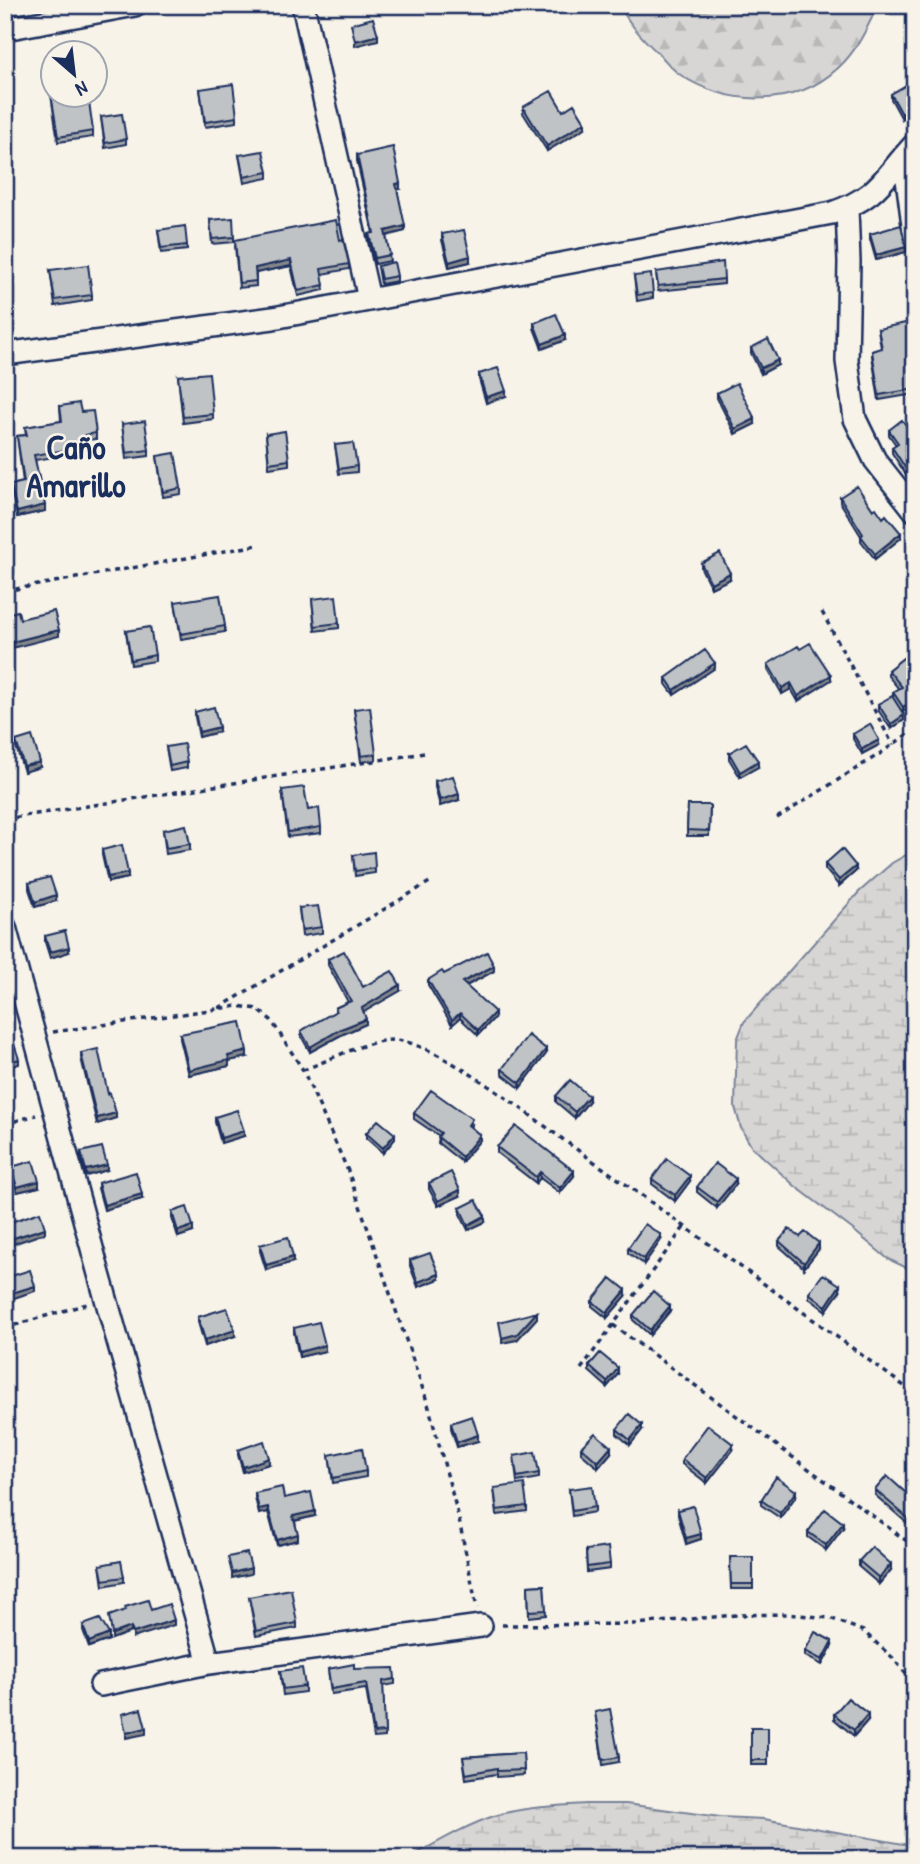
<svg xmlns="http://www.w3.org/2000/svg" width="920" height="1864" font-family="'Patrick Hand',sans-serif">
<style>
.forest{fill:url(#forest-firs);stroke:#798299;stroke-width:2}
.wetland{fill:url(#wetland-marsh);stroke:#798299;stroke-width:2}
.lines{fill:none;stroke-linecap:round;stroke-linejoin:round}
.minor-casing{stroke:#1b2f5e;stroke-width:26}
.path{stroke:#1b2f5e;stroke-width:3.5;stroke-dasharray:5 5;stroke-linecap:butt}
.minor{stroke:#f7f3e8;stroke-width:21}
.wall{fill:#a5a8a9;stroke:#1b2f5e;stroke-width:2}
.shaded-wall{fill:#86888a;stroke:#1b2f5e;stroke-width:2}
.building{fill:#c0c3c5;stroke:#1b2f5e;stroke-width:2}
.labels{text-anchor:middle;stroke-width:5;stroke-linejoin:round;paint-order:stroke}
.district-label{font-size:33px;font-weight:bold;fill:#1b2f5e;stroke:#f7f3e8}
</style>
<defs>
<pattern id="forest-firs" width="22" height="20" patternUnits="userSpaceOnUse" patternTransform="scale(1.75)"><rect width="22" height="20" fill="#d7d6d4"/><path d="M5 1l3.5 6h-7zM16 11l3.5 6h-7z" fill="#b8b8b8"/></pattern>
<pattern id="wetland-marsh" width="20" height="14" patternUnits="userSpaceOnUse" patternTransform="scale(1.75)"><rect width="20" height="14" fill="#d7d6d4"/><path d="M1 5h8M5 5V1M11 12h8M15 12V8" fill="none" stroke="#b8b8b8"/></pattern>
</defs>
<rect width="100%" height="100%" fill="#f7f3e8"/>
<filter id="ink" filterUnits="userSpaceOnUse"><feTurbulence type="fractalNoise" baseFrequency=".0143" numOctaves="2"/><feDisplacementMap in="SourceGraphic" scale="14" xChannelSelector="R" yChannelSelector="G"/><feConvolveMatrix kernelMatrix="1 2 1 2 8 2 1 2 1" color-interpolation-filters="sRGB"/></filter>
<g filter="url(#ink)">
<!-- forest -->
<path class="forest" d="M620,5H878C867,28 857,51 838,68C794,109 727,106 679,74C672,69 666,61 660,55C646,42 627,23 620,5Z"/>
<!-- wetland -->
<path class="wetland" d="M915,850V1272L888,1259L852,1229L795,1186L751,1146L741,1128L735,1107L737,1040L744,1022L859,892L892,863Z
M585,1804H626L720,1817L764,1819L915,1846V1859H407C435,1844 464,1826 494,1816C523,1807 555,1806 585,1804Z"/>
<g class="lines">
<!-- minor casing -->
<g class="minor-casing">
<path id="minor" d="M303,5L369,299
M5,29L135,5
M904,156L915,240
M847,208L849,262L847,361L855,419L875,460L915,511
M5,354L273,318L832,213C879,197 883,178 915,144
M5,927L99,1274L209,1663
M101,1685L209,1663L481,1626"/>
</g>
<!-- path -->
<path class="path" d="M5,591L258,545
M822,612L893,745
M777,818L878,755L915,729
M5,819L424,753
M219,1008L433,880
M53,1032L238,1006L257,1009L271,1020L303,1070L348,1171L428,1404L458,1515L477,1608
M303,1070C328,1061 366,1040 393,1040C435,1039 542,1125 579,1151C692,1231 803,1312 915,1394
M5,1124L36,1115
M613,1325L915,1547
M5,1328L87,1304
M581,1369L685,1226
M502,1625L636,1624L736,1615L787,1614L830,1618L863,1631L893,1658L915,1685"/>
<!-- minor -->
<use href="#minor" class="minor"/>
</g>
<!-- wall -->
<path class="wall" d="M915,80L902,119L891,99V94Z
M49,81L93,131V137L58,142Z
M200,89L237,117V122L205,127Z
M523,107L563,111L585,128L547,151L523,113Z
M101,117L126,139V144L105,148Z
M239,155L268,172V178L244,183Z
M357,155L400,189H397L405,231L386,236L390,261L375,264L369,239V234L373,233L357,161Z
M210,220L234,237V242L212,244Z
M158,230L187,245V250L161,253Z
M442,234L470,262L449,267L442,240Z
M870,234L906,252L876,260L870,239Z
M340,240L349,264V269L322,274L324,290L298,296L291,266L256,273V286L239,288L235,246Z
M378,266L397,276V281L381,284Z
M50,270L92,295V300L55,306Z
M656,272L724,279V284L658,291Z
M634,276L653,293V298L637,301Z
M5,287L12,330V335L5,336Z
M534,323L565,340L542,349L534,328Z
M878,329L915,345V394L879,400L872,356V351L881,348Z
M751,348L778,365L761,374L751,353Z
M479,374L506,396L486,403L479,379Z
M178,376L213,414V419L183,423Z
M717,393L755,424L735,434L717,398Z
M60,406L81,412L96,433V439L85,440L86,452L35,460L45,511L17,517L11,490V485L23,482L17,436L26,435L25,427L61,421Z
M122,424L149,450V456L126,459Z
M889,430L915,437V489L892,453V447L896,445L889,435Z
M266,434L289,460V465L269,468Z
M335,445L357,466V472L339,474Z
M157,456L181,488V494L163,497Z
M840,497L873,510L883,518L901,538L875,559L861,541V536L840,502Z
M701,563L730,579L711,588L701,568Z
M312,599L339,623V628L315,631Z
M175,602L225,626V632L181,639Z
M126,631L155,655V661L131,665Z
M912,651L903,712L904,720L891,729L878,710V704L893,697V692L899,689L888,676V670Z
M768,664L831,680L798,701L791,689L782,694L768,669Z
M715,668L674,695L666,684V678Z
M354,709L376,754V760L361,762Z
M195,712L219,732L199,737L195,717Z
M853,734L879,745L862,754L853,739Z
M16,741L40,767L24,772L16,747Z
M166,747L187,762V768L170,771Z
M729,753L758,767L740,777L729,759Z
M435,781L459,800L440,806L435,787Z
M282,790L308,810L321,827V833L288,837Z
M688,805H710L709,836H687Z
M163,830L190,844V850L166,854Z
M102,850L128,878L108,882L102,855Z
M353,855L375,868V873L355,876Z
M825,864L856,871L839,886L825,869Z
M29,883L56,901L35,907L29,889Z
M299,908L322,927V933L302,936Z
M45,936L69,952L50,958L45,942Z
M328,959L363,987L400,991L363,1012L366,1024L341,1035L310,1052L301,1036V1031L335,1012V1008L348,1002L328,965Z
M494,971L466,986L495,1017L478,1035L460,1018L452,1025L428,985V980L444,974Z
M180,1034L247,1057L229,1061V1066L189,1075L180,1039Z
M81,1053L116,1118L97,1124L81,1058Z
M546,1054L520,1088L502,1074V1069Z
M556,1096L589,1101L575,1118L556,1102Z
M414,1113L472,1124L470,1127L480,1140L462,1162L438,1143L439,1136L414,1119Z
M215,1117L244,1136L221,1143L215,1122Z
M366,1133L395,1139L383,1153L366,1138Z
M497,1147L574,1176L560,1193L540,1178L536,1183L497,1153Z
M81,1152L107,1170L86,1176L81,1157Z
M11,1167L39,1187L17,1192L11,1172Z
M652,1179L690,1181L675,1201L652,1184Z
M98,1183L142,1199L104,1210L98,1188Z
M429,1183L460,1196L438,1206L429,1189Z
M736,1184L717,1208L697,1192V1187Z
M460,1208L485,1222L468,1230L460,1214Z
M172,1212L193,1232L178,1237L172,1218Z
M800,1237L819,1249L804,1268L779,1246V1241Z
M661,1240L644,1264L628,1253V1248Z
M260,1245L293,1262L266,1270L260,1251Z
M410,1260L439,1279L418,1287L410,1266Z
M840,1291L826,1311L809,1298V1293Z
M626,1296L607,1318L592,1306V1301Z
M670,1311L650,1335L633,1320V1315Z
M198,1317L235,1336L205,1346L198,1322Z
M294,1328L325,1351L299,1357L294,1333Z
M589,1366L618,1374L607,1387L589,1371Z
M451,1423L478,1441L457,1447L451,1428Z
M617,1429L642,1430L630,1445L617,1434Z
M581,1447L611,1453L598,1468L581,1453Z
M238,1450L269,1464L243,1472L238,1455Z
M733,1450L707,1483L682,1464V1459Z
M329,1455L366,1471V1477L333,1483Z
M514,1456L539,1473V1478L517,1482Z
M494,1488L527,1506V1511L497,1515Z
M569,1489L595,1507V1512L572,1516Z
M875,1490L915,1501L909,1525L875,1495Z
M255,1493L284,1498L315,1516L295,1521L298,1540L277,1545L268,1512L259,1514L255,1498Z
M796,1496L780,1518L761,1505V1500Z
M678,1510L701,1539L686,1544L678,1515Z
M843,1528L826,1550L808,1537V1532Z
M586,1550L610,1564V1569L587,1572Z
M730,1557H753V1589H731Z
M859,1561L891,1570L879,1584L859,1567Z
M100,1565L124,1577V1582L103,1586Z
M544,1585L546,1615L529,1617L528,1586Z
M249,1597L297,1623V1628L256,1636Z
M83,1625L109,1640L89,1647L83,1630Z
M832,1646L822,1665L805,1656V1651Z
M328,1669H354L395,1679V1684L383,1686L385,1737L374,1738L366,1689L331,1694Z
M280,1671L305,1686V1692L283,1695Z
M595,1712L619,1757V1762L603,1765Z
M834,1714L868,1720L854,1736L834,1719Z
M751,1728H768V1765H751Z
M523,1753L524,1775L497,1777V1774L466,1779L463,1757Z"/>
<!-- shaded-wall -->
<path class="shaded-wall" d="M378,35V40L355,46V41Z
M915,107V112L902,119V114Z
M585,122V128L547,151V146Z
M400,183V189L396,190V184Z
M405,226V231L385,236V231Z
M906,247V252L876,260V255Z
M470,256V262L449,267V262Z
M291,260V266L255,273V268Z
M565,335V340L542,349V344Z
M778,360V365L761,374V368Z
M506,391V396L486,403V397Z
M755,419V424L735,434V429Z
M45,505V511L17,517V512Z
M901,533V538L875,559V554Z
M14,569V574L5,576V571Z
M730,573V579L711,588V583Z
M59,630V636L8,649V643Z
M715,663V668L674,695V690Z
M831,675V680L798,701V696Z
M791,683V689L782,694V688Z
M915,699V704L903,712V707Z
M904,715V720L891,729V724Z
M219,727V732L199,737V732Z
M879,740V745L862,754V749Z
M758,761V767L740,777V772Z
M40,762V767L24,772V766Z
M459,794V800L440,806V800Z
M856,866V871L839,886V880Z
M128,873V878L108,882V877Z
M56,895V901L35,907V902Z
M69,947V952L50,958V952Z
M494,966V971L462,988V982Z
M400,985V991L362,1013V1008Z
M495,1012V1017L478,1035V1030Z
M460,1013V1018L452,1025V1020Z
M366,1019V1024L341,1035L310,1052V1047L341,1029Z
M546,1049V1054L520,1088V1083Z
M247,1051V1057L229,1061V1066L189,1075V1070L228,1056Z
M19,1059V1064L5,1068V1063Z
M589,1096V1101L575,1118V1112Z
M116,1113V1118L97,1124V1118Z
M244,1131V1136L221,1143V1138Z
M395,1134V1139L383,1153V1148Z
M480,1135V1140L462,1162V1157Z
M107,1165V1170L86,1176V1170Z
M574,1171V1176L560,1193V1188Z
M540,1172V1178L536,1183V1177Z
M690,1176V1181L675,1201V1195Z
M736,1179V1184L717,1208V1202Z
M39,1181V1187L17,1192V1187Z
M460,1190V1196L438,1206V1201Z
M142,1194V1199L104,1210V1205Z
M485,1216V1222L468,1230V1225Z
M193,1226V1232L178,1237V1231Z
M45,1228V1233L7,1246V1240Z
M661,1235V1240L644,1264V1259Z
M819,1243V1249L804,1268V1263Z
M293,1257V1262L266,1270V1265Z
M439,1274V1279L418,1287V1282Z
M840,1285V1291L826,1311V1306Z
M35,1286V1291L5,1301V1295Z
M626,1290V1296L607,1318V1313Z
M670,1306V1311L650,1335V1330Z
M537,1312V1318L517,1340L502,1343V1338Z
M235,1330V1336L205,1346V1340Z
M325,1345V1351L299,1357V1352Z
M618,1368V1374L607,1387V1382Z
M642,1425V1430L630,1445V1440Z
M478,1435V1441L457,1447V1442Z
M733,1444V1450L707,1483V1478Z
M611,1447V1453L598,1468V1462Z
M269,1458V1464L243,1472V1467Z
M796,1491V1496L780,1518V1513Z
M268,1507V1512L259,1514V1509Z
M315,1511V1516L293,1521V1516Z
M915,1513V1519L909,1525V1519Z
M843,1523V1528L826,1550V1545Z
M298,1534V1540L277,1545V1540Z
M701,1534V1539L686,1544V1538Z
M891,1564V1570L879,1584V1578Z
M251,1568V1574L232,1578V1573Z
M174,1620V1625L133,1638V1633Z
M131,1627V1632L112,1639V1634Z
M109,1634V1640L89,1647V1642Z
M832,1641V1646L822,1665V1660Z
M868,1714V1720L854,1736V1730Z
M146,1728V1734L126,1738V1733Z"/>
<!-- building -->
<path class="building" d="M373,18L378,35L355,41L351,24Z
M915,80V107L902,114L891,94Z
M49,81H52V94H88L93,131L58,137Z
M233,84L237,117L205,122L200,89Z
M551,91L563,111L574,104L585,122L547,146L523,107Z
M122,114L126,139L105,143L101,117Z
M393,147L400,183L396,184L405,226L385,231L390,255L375,258L369,234L374,233L357,155Z
M263,151L268,172L244,177L239,155Z
M233,218L234,237L212,239L210,220Z
M336,220L340,240L343,239L349,264L321,269L324,285L298,291L291,260L255,268L256,281L239,283L235,240Z
M901,225L906,247L876,255L870,234Z
M185,226L187,245L161,248L158,230Z
M464,230L470,256L449,262L442,234Z
M394,262L397,276L381,279L378,266Z
M723,262L724,279L658,286L656,272Z
M88,265L92,295L55,300L50,270Z
M651,274L653,293L637,295L634,276Z
M5,287H6L12,330H5Z
M556,314L565,335L542,344L534,323Z
M910,322L915,345V389L879,395L872,351L882,348L878,329Z
M768,339L778,360L761,368L751,348Z
M498,368L506,391L486,397L479,374Z
M209,373L213,414L183,417L178,376Z
M737,383L755,419L735,429L717,393Z
M79,403L81,412L93,411L96,433L85,435L86,447L34,455L45,505L17,512L11,485L24,482L17,436L27,435L25,427L62,421L60,406Z
M902,420L915,437V483L892,447L898,443L889,430Z
M145,421L149,450L126,453L122,424Z
M285,431L289,460L269,463L266,434Z
M353,443L357,466L339,469L335,445Z
M175,453L181,488L163,492L157,456Z
M857,486L873,510L876,508L883,518L886,515L901,533L875,554L861,536L863,534L840,497Z
M9,549L14,569L5,571V550Z
M720,553L730,573L711,583L701,563Z
M220,595L225,626L181,634L175,602Z
M336,596L339,623L315,626L312,599Z
M18,611L20,619L54,611L59,630L8,643L5,633V614Z
M150,627L155,655L131,660L126,631Z
M810,643L831,675L798,696L791,683L782,688L768,664L798,646L800,649Z
M705,650L715,663L674,690L666,678Z
M912,651L915,654V699L903,707L893,692L902,687L888,670Z
M892,696L904,715L891,724L878,704Z
M214,707L219,727L199,732L195,712Z
M370,707L376,754L361,756L354,709Z
M870,724L879,740L862,749L853,734Z
M32,736L40,762L24,766L16,741Z
M746,743L758,761L740,772L729,753Z
M184,744L187,762L170,766L166,747Z
M453,776L459,794L440,800L435,781Z
M304,787L308,810L319,808L321,827L288,832L282,790Z
M688,805H710L709,831L687,830Z
M186,825L190,844L166,848L163,830Z
M122,845L128,873L108,877L102,850Z
M842,849L856,866L839,880L825,864Z
M374,852L375,868L355,871L353,855Z
M50,877L56,895L35,902L29,883Z
M318,906L322,927L302,930L299,908Z
M65,931L69,947L50,952L45,936Z
M344,951L363,987L392,971L400,985L362,1008L366,1019L341,1029L310,1047L301,1031L336,1011L335,1008L351,1001L328,959Z
M487,952L494,966L462,982L495,1012L478,1030L460,1013L452,1020L428,980L442,971L444,974Z
M241,1022L247,1051L228,1056L229,1060L189,1070L180,1034Z
M528,1035L546,1049L520,1083L502,1069Z
M14,1044L19,1059L5,1063V1047Z
M98,1049L108,1094L110,1093L116,1113L97,1118L81,1053Z
M570,1080L589,1096L575,1112L556,1096Z
M431,1090L472,1119L468,1125L480,1135L462,1157L438,1137L441,1133L414,1113Z
M237,1110L244,1131L221,1138L215,1117Z
M378,1120L395,1134L383,1148L366,1133Z
M516,1126L574,1171L560,1188L540,1172L536,1177L497,1147Z
M102,1147L107,1165L86,1170L81,1152Z
M667,1159L690,1176L675,1195L652,1179Z
M33,1161L39,1181L17,1187L11,1167Z
M715,1163L736,1179L717,1202L697,1187Z
M136,1172L142,1194L104,1205L98,1183Z
M451,1172L460,1190L438,1201L429,1183Z
M476,1200L485,1216L468,1225L460,1208Z
M187,1207L193,1226L178,1231L172,1212Z
M40,1212L45,1228L7,1240L5,1236V1224Z
M645,1224L661,1235L644,1259L628,1248Z
M789,1229L800,1237L805,1232L819,1243L804,1263L779,1241Z
M288,1237L293,1257L266,1265L260,1245Z
M430,1253L439,1274L418,1282L410,1260Z
M30,1270L35,1286L5,1295V1278Z
M823,1274L840,1285L826,1306L809,1293Z
M611,1278L626,1290L607,1313L592,1301Z
M653,1291L670,1306L650,1330L633,1315Z
M227,1308L235,1330L205,1340L198,1317Z
M537,1312L517,1334L502,1338L499,1322Z
M319,1322L325,1345L299,1352L294,1328Z
M600,1353L618,1368L607,1382L589,1366Z
M629,1414L642,1425L630,1440L617,1429Z
M472,1416L478,1435L457,1442L451,1423Z
M708,1425L733,1444L707,1478L682,1459Z
M595,1433L611,1447L598,1462L581,1447Z
M264,1441L269,1458L243,1467L238,1450Z
M362,1448L366,1471L333,1478L329,1455Z
M535,1452L539,1473L517,1477L514,1456Z
M887,1476L915,1501V1513L909,1519L875,1490Z
M776,1477L796,1491L780,1513L761,1500Z
M524,1484L527,1506L497,1510L494,1488Z
M592,1486L595,1507L572,1511L569,1489Z
M282,1487L284,1498L311,1492L315,1511L293,1516L298,1534L277,1540L268,1507L259,1509L255,1493Z
M693,1506L701,1534L686,1538L678,1510Z
M825,1509L843,1523L826,1545L808,1532Z
M608,1547L610,1564L587,1567L586,1550Z
M872,1547L891,1564L879,1578L859,1561Z
M247,1553L251,1568L232,1573L228,1557Z
M730,1557H753V1584H731Z
M121,1561L124,1577L103,1580L100,1565Z
M544,1585L546,1610L529,1611L528,1586Z
M291,1589L297,1623L256,1631L249,1597Z
M148,1600L151,1610L169,1604L174,1620L133,1633L131,1627L112,1634L109,1616L126,1610L125,1607Z
M100,1619L109,1634L89,1642L83,1625Z
M815,1632L832,1641L822,1660L805,1651Z
M354,1664V1669L394,1668L395,1679L383,1681L385,1732L374,1733L366,1683L331,1689L328,1669Z
M302,1668L305,1686L283,1689L280,1671Z
M848,1698L868,1714L854,1730L834,1714Z
M141,1709L146,1728L126,1733L122,1714Z
M610,1709L619,1757L603,1760L595,1712Z
M751,1728H768V1760H751Z
M523,1753L524,1770L497,1771V1768L466,1774L463,1757Z"/>
</g>
<g class="labels">
<!-- district labels -->
<g class="district-label">
<text x="76" y="459">Caño<tspan x="76" dy="38">Amarillo</tspan></text>
</g>
</g>
<!-- margin -->
<rect width="920" height="1864" fill="none" stroke="#f7f3e8" stroke-width="28"/>
<rect x="14" y="14" width="892" height="1836" fill="none" stroke="#1b2f5e" stroke-width="2.5" filter="url(#ink)"/>
<!-- north arrow -->
<g transform="translate(74 74) rotate(152)"><circle r="33" fill="#f7f3e8" stroke="#9fa5b1" stroke-width="2"/>
<path d="M0-5L12 26L0 18L-12 26Z" fill="#1b2f5e"/>
<text y="-10" font-size="19" font-weight="bold" text-anchor="middle" fill="#1b2f5e">N</text>
</g>
</svg>
